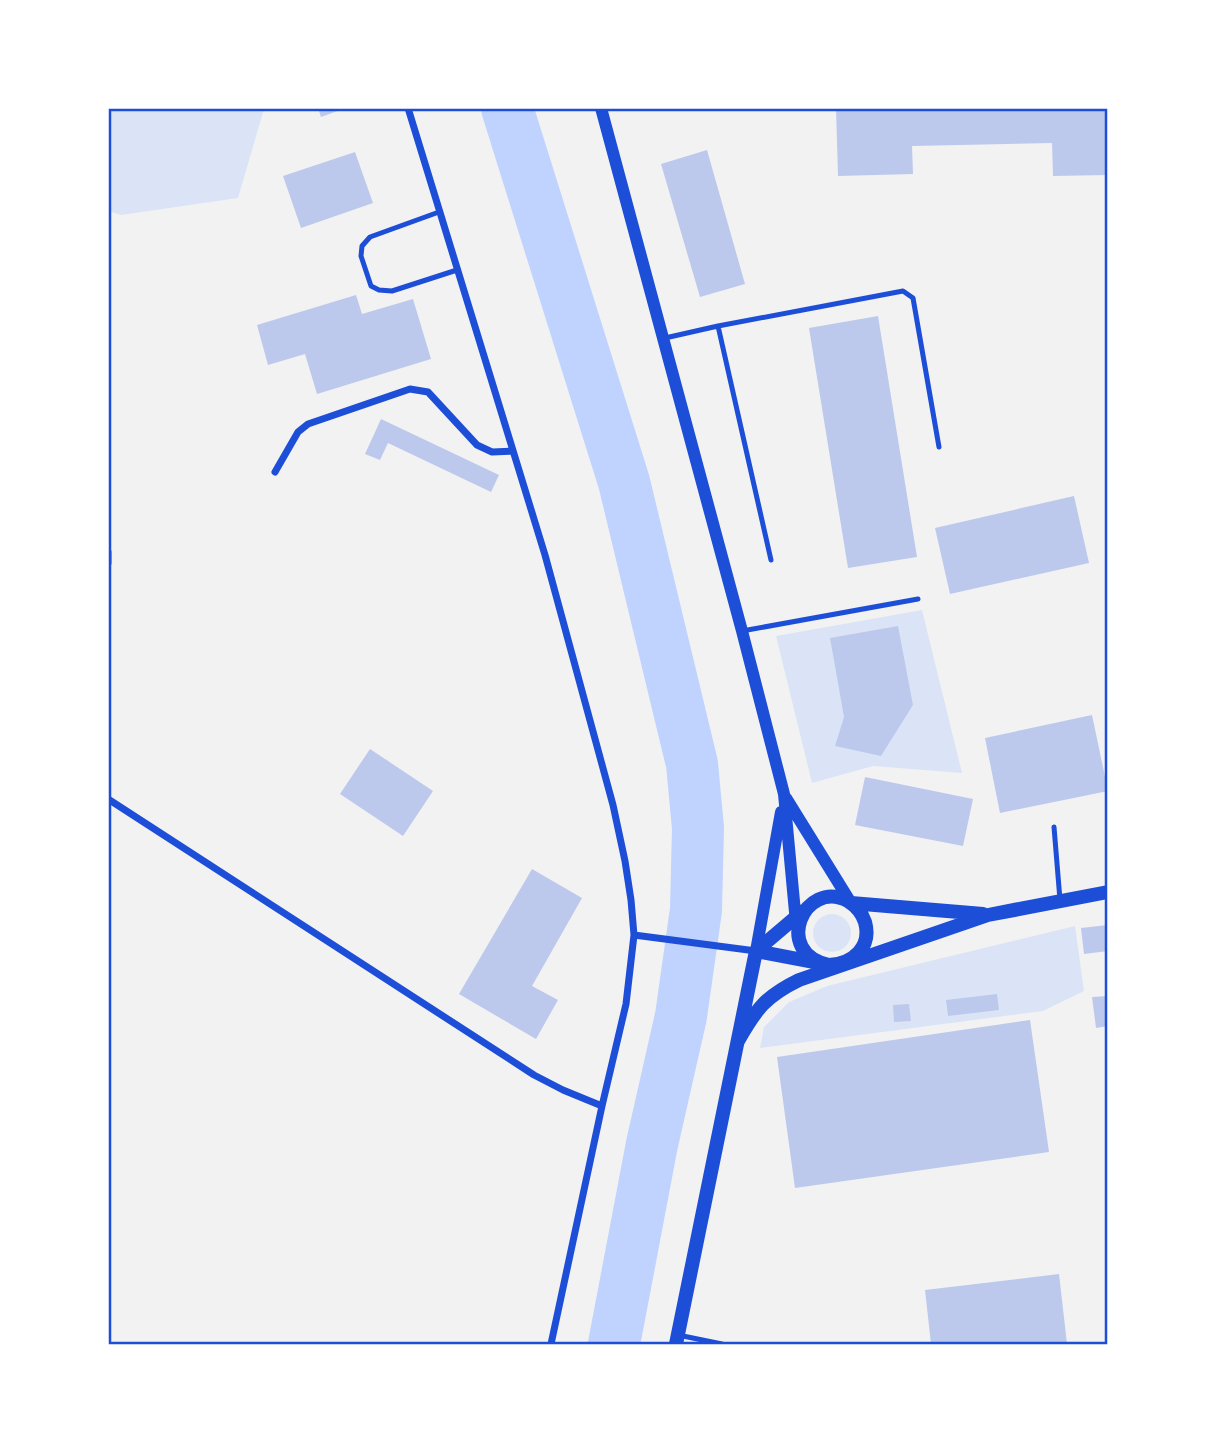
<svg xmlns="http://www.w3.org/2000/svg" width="1216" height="1453" font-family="Commissioner,sans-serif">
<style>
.green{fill:#dbe4f7}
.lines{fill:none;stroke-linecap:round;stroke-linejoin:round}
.river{stroke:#bfd3fe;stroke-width:52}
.building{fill:#bdc9ec}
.service{stroke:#1d4ed8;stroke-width:5}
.minor{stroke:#1d4ed8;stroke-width:7}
.tertiary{stroke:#1d4ed8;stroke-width:12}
.secondary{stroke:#1d4ed8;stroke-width:14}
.neatline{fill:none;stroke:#1d4ed8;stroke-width:2.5}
</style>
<rect width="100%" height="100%" fill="#f2f2f2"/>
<!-- green -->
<path class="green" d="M108,109H264L238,198L121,215L109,211Z
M922,610L962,773L873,766L812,783L776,636Z
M813 933a19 19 0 1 1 38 0a19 19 0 1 1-38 0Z
M1075,926L1084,991L1043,1011L760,1048L764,1027L789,1002L827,986Z"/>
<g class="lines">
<!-- river -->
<path class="river" d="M507,108L624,482L692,764L698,828L696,910L681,1016L652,1144L614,1344"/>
</g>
<!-- building -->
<path class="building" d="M318,108H343V109L321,117Z
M836,108H1108V175L1053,176L1052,143L912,146L913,174L838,176Z
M707,150L745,284L700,297L661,164Z
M355,152L373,203L301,228L283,176Z
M356,295L362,314L413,299L431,359L317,394L305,354L268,365L257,325Z
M878,316L917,557L848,568L809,328Z
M381,419L499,475L491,492L388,443L380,460L365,454Z
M1074,496L1089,563L950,594L935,528Z
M898,626L913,705L881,756L835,746L844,717L830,638Z
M1092,715L1108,791L1000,813L985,738Z
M370,749L433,791L403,836L340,794Z
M865,777L973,799L963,846L855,825Z
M532,869L582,898L532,986L558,1000L536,1039L459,994Z
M1108,925V951L1084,954L1081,928Z
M997,994L999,1010L948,1016L946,1000Z
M1108,996V1026L1096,1028L1092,997Z
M909,1004L911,1021L894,1022L893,1005Z
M1030,1020L1049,1152L795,1188L777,1057Z
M1059,1274L1067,1344H931L925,1290Z"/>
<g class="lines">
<!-- service -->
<path class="service" d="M439,212L370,237L362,246L361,256L371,286L379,290L392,291L457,270
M718,326L771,560
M665,338L718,326L903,291L913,298L939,447
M742,631L918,599
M1054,827L1060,900
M678,1335L722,1344"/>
<!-- minor -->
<path class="minor" d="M408,108L545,555L613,805L625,861L631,900L634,935L626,1004L602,1106L551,1344
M275,472L298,432L308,424L410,389L428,392L477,445L492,452L513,451
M108,552V563
M108,799L534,1075L563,1090L602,1106
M634,935L756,951"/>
<!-- tertiary -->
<path class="tertiary" d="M601,108L742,631L784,794L796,923
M786,798L851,903
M756,951L781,812"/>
<!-- secondary -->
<path class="secondary" d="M851,903L983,914
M756,951L829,965C853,964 872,947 865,922C862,913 856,906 848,901C804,878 772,953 829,965
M756,951L803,911
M738,1041C756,1009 766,996 799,980L988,915L1108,892
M676,1344L756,951"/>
</g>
<!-- border -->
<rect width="1216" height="1453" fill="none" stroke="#ffffff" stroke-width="220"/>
<rect x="110" y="110" width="996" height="1233" class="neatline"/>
</svg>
